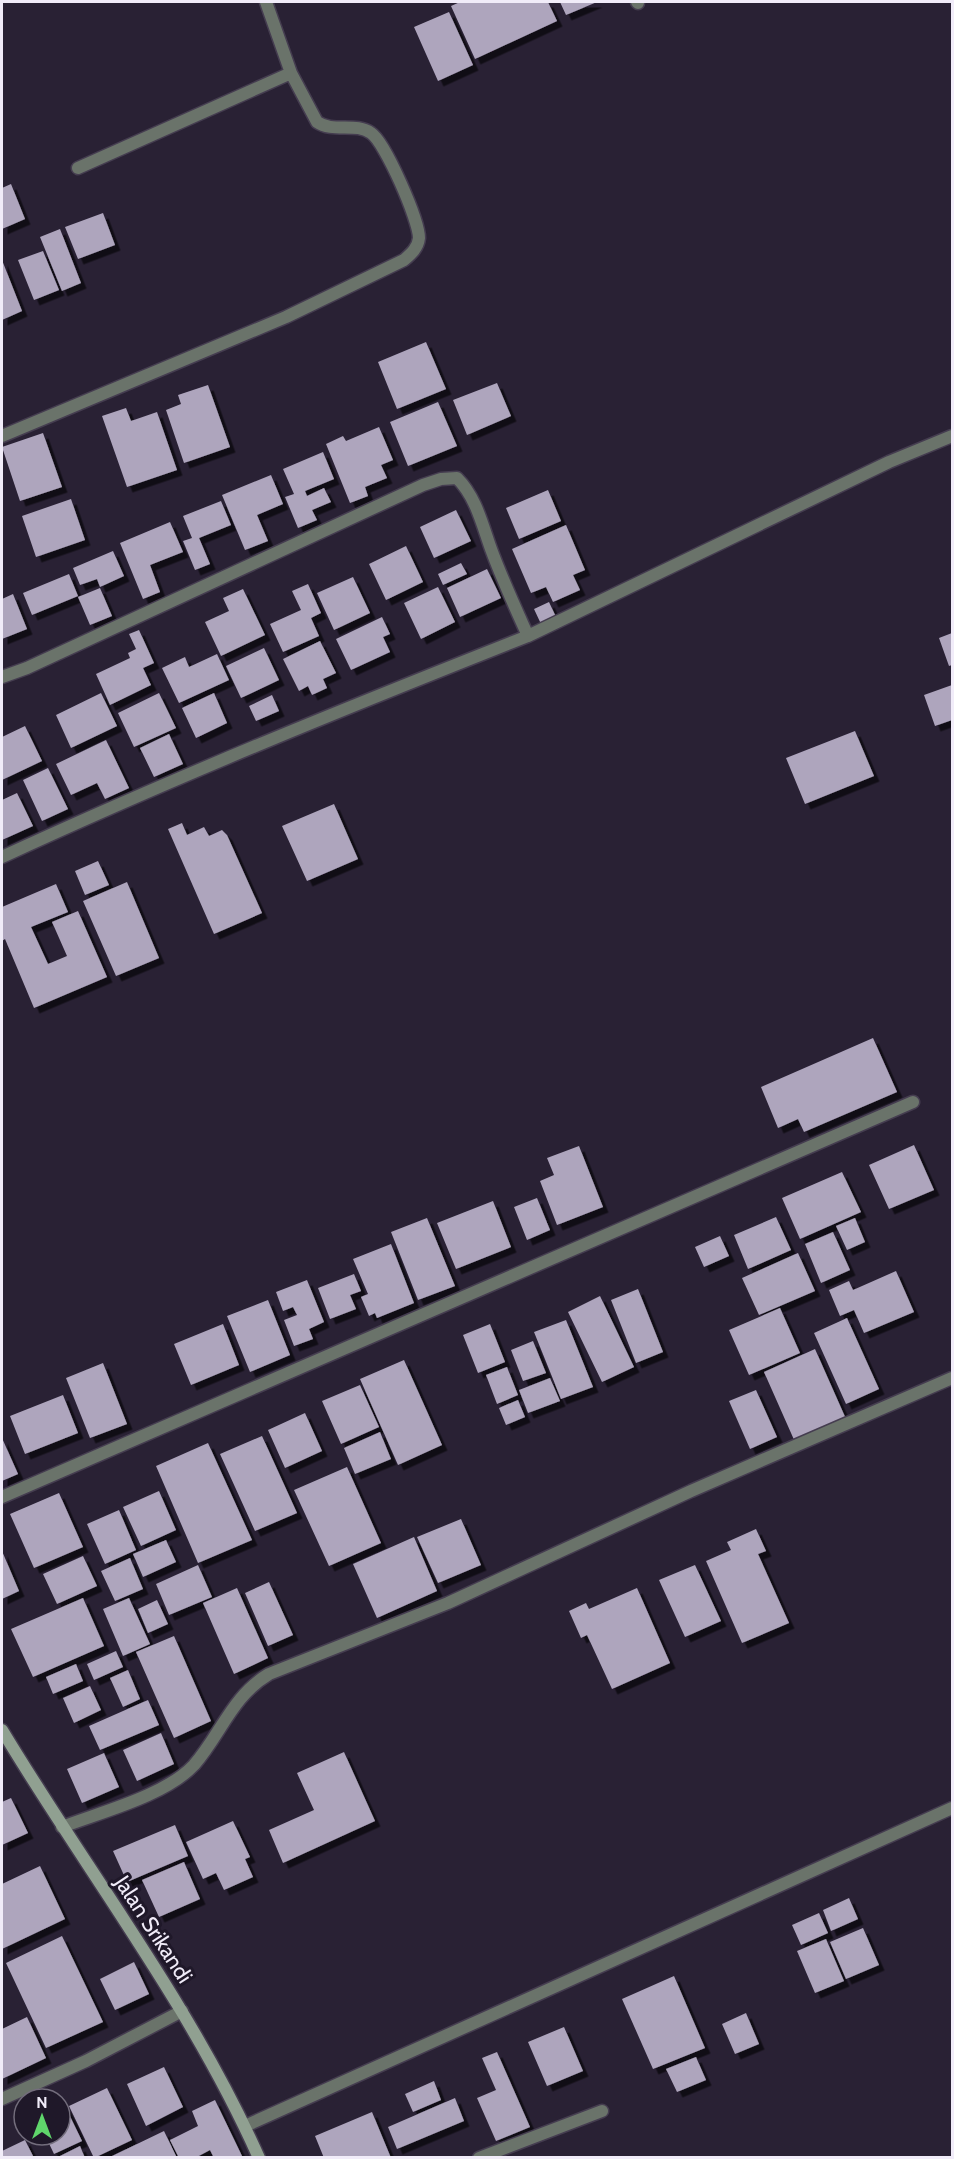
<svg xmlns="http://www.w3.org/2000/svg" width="954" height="2159" font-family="Cabin,sans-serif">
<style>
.building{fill:#aea5bd;filter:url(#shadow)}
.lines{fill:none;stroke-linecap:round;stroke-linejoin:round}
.street-casing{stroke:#453d50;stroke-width:15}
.secondary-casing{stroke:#453d50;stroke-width:15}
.street{stroke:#6a736a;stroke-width:12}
.secondary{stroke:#90a091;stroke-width:12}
.labels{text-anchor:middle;stroke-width:6;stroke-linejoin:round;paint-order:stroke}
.street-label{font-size:22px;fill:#f1ecf9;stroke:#1f1829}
</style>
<defs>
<filter id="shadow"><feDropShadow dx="5.5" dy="5.5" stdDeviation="0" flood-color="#0009"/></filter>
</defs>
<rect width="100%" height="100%" fill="#292134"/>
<!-- building -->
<path class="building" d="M460,2H548L557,21L475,59L451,6Z
M560,2H597L566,15Z
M449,12L473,65L438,81L414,27Z
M11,184L25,219L2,229V188Z
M103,213L115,245L78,259L65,227Z
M60,229L81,283L62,291L40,237Z
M43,251L59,290L34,300L18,260Z
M2,260L22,311L2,320Z
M426,342L446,389L397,409L378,362Z
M497,383L511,416L467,435L453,400Z
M208,385L230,447L184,463L166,410L181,404L178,395Z
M438,402L457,446L408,466L390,422Z
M126,408L131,421L157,412L177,470L127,487L102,416Z
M379,427L393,460L381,465L387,478L365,487L368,496L350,503L326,444L343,436L346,441Z
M43,433L62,487L20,501L2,447Z
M323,452L334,479L305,491L307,496L324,488L331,502L312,510L317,520L298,528L285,497L294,494L283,469Z
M271,475L283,504L257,515L268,541L245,550L222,495Z
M548,490L561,521L519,539L506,508Z
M71,499L85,540L36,557L22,516Z
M221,501L231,525L199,538L210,564L195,570L183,541L192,538L183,516Z
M456,510L471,541L434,558L420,527Z
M170,522L183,552L150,565L160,592L143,599L120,543Z
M566,525L585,570L573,575L580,590L553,602L546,587L531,593L512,549Z
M406,546L423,582L386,600L369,564Z
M113,551L124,576L100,587L97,579L80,585L73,568Z
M461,563L467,574L443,585L438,574Z
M487,569L501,598L460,617L447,588Z
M69,574L78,596L32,615L23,593Z
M353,577L370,613L334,630L317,593Z
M308,584L321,613L311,618L319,636L283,652L270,624L301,610L292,591Z
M438,587L455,622L421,639L404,603Z
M100,588L112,616L90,625L78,597Z
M243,589L265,635L221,656L205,622L229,611L223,598Z
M13,594L27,629L2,639V599Z
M549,602L556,617L541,624L534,609Z
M382,617L390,634L383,637L390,652L351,670L336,639Z
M139,630L154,663L143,668L151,685L110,705L96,674L130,658L128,653L136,649L129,634Z
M952,633V665L949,666L939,638Z
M320,641L336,673L323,679L327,688L312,695L308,686L299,691L283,659Z
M264,648L279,680L241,698L226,666Z
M217,654L229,680L179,703L162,668L185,657L189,667Z
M952,685V720L935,726L924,695Z
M101,693L117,726L71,748L56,715Z
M159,693L176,728L134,747L118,713Z
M214,693L227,723L196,738L182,708Z
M272,695L279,711L256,721L249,706Z
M25,726L42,761L2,780V737Z
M855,731L874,776L805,804L786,758Z
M169,734L183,764L154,777L140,748Z
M106,740L129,788L105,799L97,783L71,795L56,764Z
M48,768L68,809L42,821L23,780Z
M17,793L33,826L2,840V800Z
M334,804L358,859L307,881L282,826Z
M182,823L187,835L204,827L209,836L222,830L227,835L262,913L214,934L168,829Z
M98,861L109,885L85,895L75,871Z
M127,882L159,958L116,976L83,901Z
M56,884L68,912L31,927L48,964L67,956L52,922L78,911L107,977L34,1008L5,939L2,941V907Z
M873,1038L897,1092L804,1132L798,1119L778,1128L761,1087Z
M914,1145L934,1190L889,1209L869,1165Z
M579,1146L603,1207L557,1225L540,1181L554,1175L547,1158Z
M842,1172L861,1212L800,1239L782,1198Z
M537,1198L550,1230L527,1240L514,1207Z
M493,1201L511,1247L456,1269L437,1223Z
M776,1217L791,1250L748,1269L734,1235Z
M427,1218L455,1286L418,1300L391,1232Z
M855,1218L865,1242L847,1250L836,1226Z
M833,1232L850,1270L821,1283L805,1244Z
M720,1236L729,1256L704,1267L695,1247Z
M391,1244L414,1303L377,1318L375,1313L369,1316L361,1297L368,1294L353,1259Z
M798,1253L815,1291L759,1315L742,1278Z
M896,1271L914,1312L864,1333L854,1310L840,1316L829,1290L849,1281L853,1290Z
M354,1274L361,1291L350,1295L356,1309L330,1319L318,1288Z
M307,1280L324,1322L309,1329L313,1339L294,1346L284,1320L297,1315L293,1307L283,1311L276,1292Z
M638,1289L663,1352L636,1363L611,1300Z
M600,1296L634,1367L602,1382L568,1312Z
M268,1300L290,1355L250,1372L227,1316Z
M780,1308L800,1353L749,1375L729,1330Z
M847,1318L879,1389L846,1404L814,1333Z
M566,1320L593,1387L561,1399L534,1332Z
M223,1324L239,1365L191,1385L174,1344Z
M490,1324L505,1362L478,1373L463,1335Z
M533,1341L546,1373L523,1381L511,1350Z
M815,1349L846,1419L795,1442L764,1372Z
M404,1360L442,1445L398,1465L360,1379Z
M103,1363L127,1424L90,1438L66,1378Z
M507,1367L518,1395L497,1404L486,1375Z
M550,1378L560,1401L528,1413L519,1390Z
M360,1385L379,1427L341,1444L322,1401Z
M756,1390L777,1437L750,1449L729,1401Z
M63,1395L78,1433L25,1454L10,1416Z
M518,1400L525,1417L506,1425L499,1408Z
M305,1413L322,1451L285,1468L268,1430Z
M380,1432L391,1459L355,1474L344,1448Z
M262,1436L297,1513L255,1531L220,1454Z
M2,1438L18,1474L2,1481Z
M208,1443L252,1540L198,1563L156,1466Z
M347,1467L381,1543L329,1566L294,1490Z
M159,1491L176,1530L141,1546L123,1507Z
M59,1493L83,1547L34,1568L10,1514Z
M119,1510L136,1550L105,1564L87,1524Z
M461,1519L481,1565L438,1583L417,1537Z
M756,1529L766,1551L758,1554L789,1623L742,1643L706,1561L731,1550L727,1542Z
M414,1537L437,1591L377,1618L353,1564Z
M166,1540L176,1562L143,1577L133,1554Z
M2,1551L19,1591L2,1599Z
M83,1556L97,1586L57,1604L43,1574Z
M130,1558L143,1589L115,1601L101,1571Z
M198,1565L212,1597L169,1615L156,1584Z
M695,1565L721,1621L685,1637L659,1580Z
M269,1582L293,1635L268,1646L245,1593Z
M237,1588L268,1658L234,1674L203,1603Z
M637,1588L670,1663L612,1689L587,1635L581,1638L569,1611L586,1603L589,1609Z
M83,1598L104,1646L33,1677L11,1629Z
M129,1598L150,1644L123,1656L103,1609Z
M157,1600L168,1624L148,1633L138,1609Z
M174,1636L211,1721L174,1738L136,1652Z
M116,1651L123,1667L94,1680L87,1664Z
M76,1664L83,1681L53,1694L46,1677Z
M128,1670L140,1699L123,1707L110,1678Z
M90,1686L101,1710L74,1723L63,1698Z
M148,1700L159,1725L100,1750L89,1726Z
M161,1733L174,1764L137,1781L123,1750Z
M344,1752L375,1821L283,1863L269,1830L314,1810L297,1773Z
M104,1753L119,1787L82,1803L67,1769Z
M11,1798L28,1833L2,1845V1802Z
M233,1821L250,1857L245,1859L253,1877L224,1890L216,1873L203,1879L186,1842Z
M175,1825L188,1856L127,1882L113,1851Z
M184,1862L200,1899L159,1917L142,1880Z
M40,1866L65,1919L2,1949V1884Z
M849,1898L858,1919L831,1931L823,1910Z
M819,1913L828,1933L801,1945L792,1925Z
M863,1928L879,1965L846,1979L830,1942Z
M62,1936L103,2022L46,2048L6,1963Z
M826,1939L844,1981L815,1993L797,1951Z
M134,1962L149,1994L115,2010L100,1979Z
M674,1976L705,2048L653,2069L622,1999Z
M746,2013L759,2044L735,2054L722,2024Z
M27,2017L46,2058L2,2079V2029Z
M564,2027L583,2071L547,2086L528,2042Z
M497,2052L530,2127L496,2141L477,2098L496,2090L482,2058Z
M696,2057L706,2080L677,2092L666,2069Z
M164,2067L183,2107L146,2126L127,2084Z
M434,2081L441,2100L413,2112L405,2094Z
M107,2088L132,2140L94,2158L69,2106Z
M455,2098L464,2121L397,2149L388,2127Z
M215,2100L242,2156L214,2158L210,2150L195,2158H179L170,2140L198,2126L192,2111Z
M65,2106L82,2141L54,2154L45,2135H60V2108Z
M372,2112L391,2158H324L315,2136Z
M164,2131L177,2158H108Z
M25,2140L34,2158H2V2151Z
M80,2146L85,2158H56Z"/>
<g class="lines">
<!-- street casing -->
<g class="street-casing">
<path id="street" d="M637,2L638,3
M78,168L291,73
M2,436L286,317L404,260C411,254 418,248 419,238C419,220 385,142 371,133C356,122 333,133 317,122L291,73L266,2
M528,636L889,462L952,436
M2,677L27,668L423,485L441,479L457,478C476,497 482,524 491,549C502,579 515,607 528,636C351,706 175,777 2,857
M2,1497L913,1102
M62,1827C101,1812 165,1796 194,1765C221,1734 232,1696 269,1674L448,1603L691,1491L952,1378
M2,2099L86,2061L182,2011
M245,2126L952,1808
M479,2158L602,2111"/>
</g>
<!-- secondary casing -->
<g class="secondary-casing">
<path id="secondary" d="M2,1730C88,1873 191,2005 259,2158"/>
</g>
<!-- street -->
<use href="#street" class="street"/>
<!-- secondary -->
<use href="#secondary" class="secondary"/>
</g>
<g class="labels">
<!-- street labels -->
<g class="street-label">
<text transform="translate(154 1929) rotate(57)" y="8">Jalan Srikandi</text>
</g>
</g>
<!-- border -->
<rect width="954" height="2159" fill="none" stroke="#f1ecf9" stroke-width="6"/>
<!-- north arrow -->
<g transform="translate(42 2117)"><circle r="28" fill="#1f1829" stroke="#736d7c" stroke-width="1.5"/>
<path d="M0-4.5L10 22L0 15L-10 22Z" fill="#5fd56b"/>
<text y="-9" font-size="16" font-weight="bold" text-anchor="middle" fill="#f1ecf9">N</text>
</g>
</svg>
